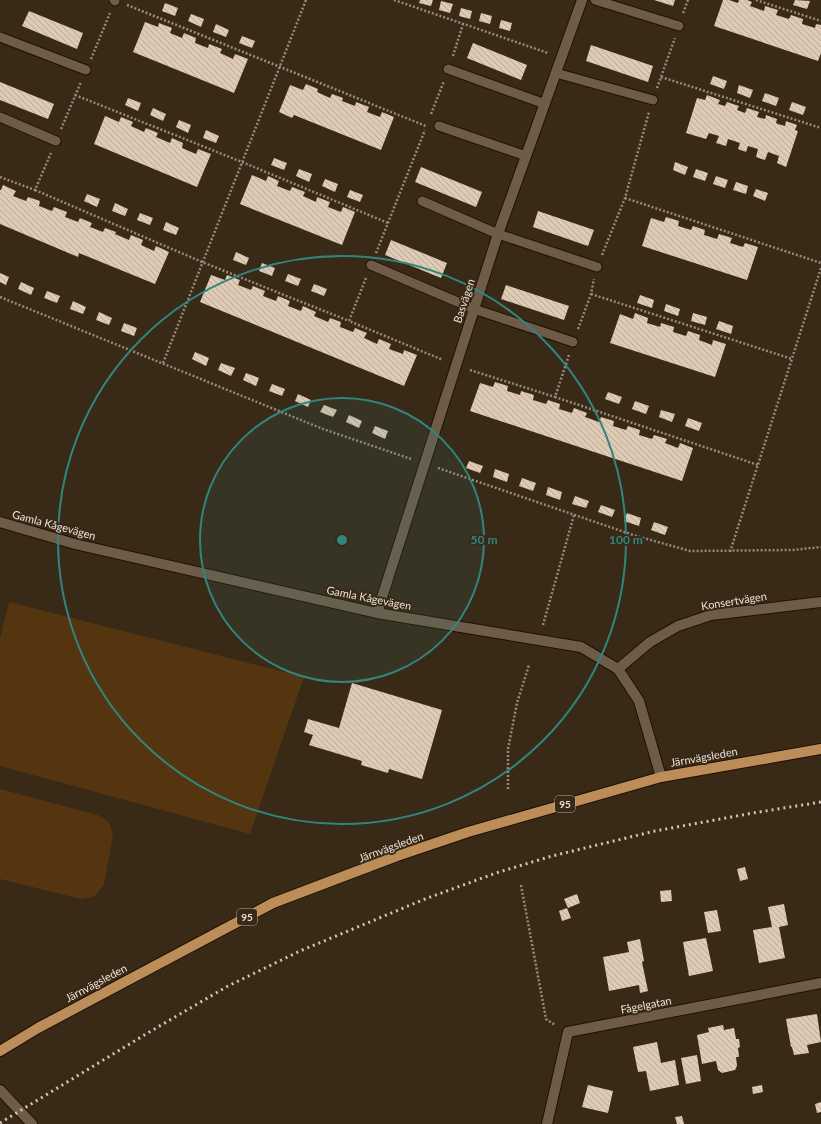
<svg xmlns="http://www.w3.org/2000/svg" width="821" height="1124" font-family="Lato,sans-serif">
<style>
.green{fill:#54350f}
.building{fill:url(#building-back-hatch)}
.lines{fill:none;stroke-linecap:round;stroke-linejoin:round}
.service-casing{stroke:#201102;stroke-width:11}
.minor-casing{stroke:#201102;stroke-width:12}
.tertiary-casing{stroke:#201102;stroke-width:12}
.primary-casing{stroke:#201102;stroke-width:12}
.path{stroke:#978a7c;stroke-width:2.5;stroke-dasharray:2 2;stroke-linecap:butt}
.service{stroke:#6e5c49;stroke-width:9}
.minor{stroke:#6e5c49;stroke-width:10}
.tertiary{stroke:#6e5c49;stroke-width:10}
.primary{stroke:#bc8d58;stroke-width:10}
.rail{stroke:#d1c6ba;stroke-width:3;stroke-dasharray:2 4;stroke-linecap:butt}
.ring{fill:none;stroke:#30867e;stroke-width:2}
.labels{text-anchor:middle;stroke-width:4;stroke-linejoin:round;paint-order:stroke}
.shield{fill:#392917;stroke:#b7ab9e;stroke-width:1}
.shield-label{font-size:10px;font-weight:bold;fill:#ede3d8}
.street-label{font-size:11px;fill:#ede3d8;stroke:#392917}
.centre{fill:#30867e;stroke:#392917;stroke-width:2}
.ring-label{font-size:12px;text-anchor:middle;font-weight:bold;fill:#30867e;stroke:#392917;stroke-width:4;stroke-linejoin:round;paint-order:stroke}
</style>
<defs>
<pattern id="building-back-hatch" width="6" height="6" patternUnits="userSpaceOnUse"><rect width="6" height="6" fill="#dfcbb5"/><path d="M-1 5l2 2M0 0l6 6M5-1l2 2" fill="none" stroke="#b9a998"/></pattern>
</defs>
<rect width="100%" height="100%" fill="#392917"/>
<!-- green -->
<path class="green" d="M9,602L304,677L250,834L0,766V638Z
M0,789L98,815L109,822L113,835L104,885L95,896L81,899L0,879Z"/>
<!-- building -->
<path class="building" d="M420,0H433L431,6L419,3Z
M654,0H675L673,6Z
M723,0H729L738,3L739,0H747L752,2L750,6L764,11L765,6L778,10L776,15L789,19L791,15L803,19L802,24L815,28L816,24L821,25V53L818,61L714,26Z
M795,0L810,1L807,9L793,5Z
M441,1L453,4L450,13L439,10Z
M165,3L178,8L175,16L162,11Z
M461,8L472,11L470,19L459,16Z
M29,11L83,33L77,49L22,26Z
M481,13L492,16L490,24L479,21Z
M191,14L204,19L201,27L188,21Z
M501,20L512,23L510,31L499,28Z
M145,22L158,27L159,23L172,28L170,33L182,38L184,33L196,38L195,43L208,48L209,44L222,49L220,53L233,59L235,54L248,59L234,93L133,52Z
M216,24L229,30L226,37L213,32Z
M242,36L255,41L252,48L239,43Z
M473,43L527,65L521,80L467,58Z
M591,45L653,66L648,82L586,61Z
M713,76L727,81L724,89L710,84Z
M0,82L54,104L48,119L0,100Z
M306,84L318,89L317,92L330,98L332,94L343,98L342,101L355,106L356,102L369,107L367,112L380,117L382,112L394,117L381,150L294,115L292,118L279,112L290,85L303,90Z
M739,85L753,90L750,98L737,93Z
M765,93L779,98L776,106L762,101Z
M707,95L720,100L718,104L725,106L727,102L739,106L737,110L745,113L747,108L759,112L757,117L765,119L766,115L777,119L776,123L778,124L785,126L786,121L797,125L795,130L798,131L786,167L777,163L779,156L768,152L765,160L756,157L758,149L748,146L746,152L738,149L740,143L728,139L726,146L716,143L719,136L709,133L706,139L686,133L697,98L705,100Z
M128,98L141,103L138,111L125,105Z
M792,102L806,107L803,115L789,110Z
M153,108L166,114L163,121L150,115Z
M105,116L119,122L121,117L133,122L131,126L144,132L146,128L158,133L156,137L170,143L172,138L183,143L182,148L196,154L198,149L211,154L197,187L94,144Z
M179,120L191,125L188,133L176,127Z
M206,130L219,136L216,143L203,138Z
M274,158L287,163L284,170L271,165Z
M675,162L688,167L685,175L673,170Z
M421,167L482,192L476,207L415,182Z
M299,169L312,174L309,182L296,176Z
M696,169L708,173L705,181L693,177Z
M252,175L266,181L268,176L279,181L277,186L290,191L292,187L305,192L303,196L316,202L317,197L330,202L328,207L341,212L343,207L355,212L342,245L240,204Z
M716,176L728,180L725,188L713,184Z
M325,179L338,184L335,192L322,186Z
M736,182L748,186L746,194L733,190Z
M3,185L16,191L13,196L26,201L28,197L40,201L39,206L52,211L54,207L67,212L65,217L78,222L80,218L92,223L90,227L103,232L105,228L116,232L115,234L129,240L131,235L143,240L141,245L154,251L156,246L169,252L155,284L79,253L78,257L0,224V190H1Z
M756,189L768,193L765,201L753,196Z
M350,190L363,195L360,202L347,197Z
M87,194L100,199L97,207L84,201Z
M115,203L128,209L125,216L112,211Z
M538,211L594,230L588,246L533,227Z
M140,213L153,218L150,225L137,220Z
M666,217L679,221L678,226L691,230L693,226L705,230L704,235L717,239L719,234L732,238L730,243L743,247L745,243L758,247L747,280L642,246L651,218L664,222Z
M166,222L179,228L176,235L163,230Z
M391,240L447,263L441,278L385,255Z
M236,252L249,258L246,265L233,260Z
M262,263L275,268L272,276L259,271Z
M0,273L9,277L6,285L0,282Z
M288,274L301,279L298,286L285,281Z
M211,275L225,280L227,275L240,280L238,285L251,290L253,286L265,291L263,296L276,301L278,296L290,301L288,306L301,311L303,306L316,312L314,316L328,322L330,318L341,322L340,327L353,332L355,328L367,333L364,338L377,344L379,339L391,344L389,349L403,354L404,350L417,355L404,386L200,302Z
M21,282L34,288L31,295L18,289Z
M314,284L327,289L324,296L311,291Z
M506,285L569,306L564,320L501,299Z
M47,291L60,296L57,303L44,298Z
M640,295L654,300L652,308L637,303Z
M73,301L86,307L83,314L70,309Z
M666,304L680,309L678,316L664,311Z
M99,312L112,318L109,325L96,320Z
M635,313L648,318L647,323L660,327L661,323L674,327L673,332L686,336L688,331L700,335L699,340L712,345L713,340L726,344L715,377L610,343L620,314L633,319Z
M693,313L707,317L705,325L691,321Z
M719,321L733,326L731,334L716,329Z
M124,323L137,328L134,336L121,331Z
M195,352L209,358L206,366L192,359Z
M221,363L235,368L231,376L218,370Z
M246,373L259,378L256,386L243,380Z
M495,382L508,386L507,391L520,395L521,391L534,395L533,400L546,404L548,400L560,404L559,409L572,413L574,408L587,413L585,417L599,422L601,417L614,421L613,426L626,430L628,426L640,430L639,435L652,439L654,435L667,439L665,443L678,448L680,443L693,448L682,481L470,411L480,383L493,387Z
M272,384L285,389L282,396L269,391Z
M608,392L622,397L619,404L605,399Z
M298,394L311,400L308,407L295,401Z
M635,401L649,406L646,414L632,409Z
M324,405L337,410L333,417L320,412Z
M661,410L675,414L672,422L659,417Z
M349,415L362,421L359,428L346,422Z
M688,418L702,423L699,431L685,426Z
M375,426L388,431L385,439L372,433Z
M469,461L483,466L480,473L466,468Z
M495,469L509,474L507,482L493,477Z
M522,478L536,483L533,491L519,486Z
M548,487L562,492L560,500L546,495Z
M575,496L589,501L586,508L572,504Z
M601,505L615,510L612,517L598,512Z
M627,513L641,518L639,526L624,521Z
M654,522L668,527L665,535L651,530Z
M352,683L442,710L422,779L389,769L388,773L361,765L362,761L309,745L313,735L304,732L308,719L339,728Z
M745,867L748,879L740,881L737,869Z
M671,890L672,901L661,902L660,891Z
M577,894L580,903L568,908L564,899Z
M784,904L788,925L779,927L785,958L759,963L753,930L772,927L768,907Z
M567,908L571,918L562,921L559,911Z
M717,910L721,931L708,933L704,912Z
M706,938L713,971L689,976L683,942Z
M640,939L644,961L642,962L648,991L640,993L639,985L609,991L603,957L629,952L627,942Z
M817,1014L821,1042L807,1045L809,1053L794,1055L792,1047H791L786,1019Z
M723,1025L724,1030L734,1028L736,1039H739L740,1047L738,1048L739,1057H736L737,1066L735,1070L722,1073L718,1070L716,1061L702,1064L697,1035L709,1032L708,1028Z
M657,1042L661,1063L675,1060L679,1085L650,1091L646,1071L638,1072L633,1047Z
M697,1055L701,1081L686,1084L681,1058Z
M588,1085L613,1091L608,1113L582,1107Z
M762,1085L763,1092L753,1094L752,1087Z
M821,1102V1112L817,1113L815,1104Z
M682,1116L684,1124H677L675,1117Z"/>
<g class="lines">
<!-- service casing -->
<g class="service-casing">
<path id="service" d="M114,0L115,1
M595,0L679,26
M0,37L86,70
M448,69L545,104
M556,73L653,100
M0,117L56,141
M439,126L526,156
M422,201L498,234L597,267
M371,265L474,309L573,342"/>
</g>
<!-- minor casing -->
<g class="minor-casing">
<path id="minor" d="M377,613L498,234L582,0
M618,669L650,642L678,626L711,615L821,602
M0,1090L32,1124
M547,1124L568,1032L821,983"/>
</g>
<!-- tertiary casing -->
<g class="tertiary-casing">
<path id="tertiary" d="M0,522L75,544L377,613L581,647L618,669L639,701L661,777"/>
</g>
<!-- primary casing -->
<g class="primary-casing">
<path id="primary" d="M0,1051L38,1028L273,903L397,856L468,832L661,777L821,749"/>
</g>
<!-- path -->
<path class="path" d="M394,0L548,53
M756,0L821,21
M127,5L426,126
M683,13L688,0
M453,56L463,24
M91,59L110,13
M661,77L821,128
M657,88L675,38
M75,95L242,162L388,223
M431,114L444,81
M61,129L81,82
M0,177L35,190L51,153
M35,190L202,262L349,321
M625,198L821,263
M376,253L425,130
M602,255L625,198L649,112
M366,278L349,321L443,360
M591,294L792,359
M0,297L323,429L411,459
M578,329L591,294L594,279
M569,355L555,397L758,465
M163,363L306,0
M470,370L555,397
M438,468L633,535L690,551L793,550L821,547
M730,552L821,268
M543,625L574,515
M508,789V749L517,703L529,665
M521,885L546,1019L555,1025"/>
<!-- service -->
<use href="#service" class="service"/>
<!-- minor -->
<use href="#minor" class="minor"/>
<!-- tertiary -->
<use href="#tertiary" class="tertiary"/>
<!-- primary -->
<use href="#primary" class="primary"/>
<!-- rail -->
<path class="rail" d="M0,1123L146,1034L228,986L300,951L425,899L496,873L552,856L655,831L753,813L821,802"/>
</g>
<!-- distance rings -->
<circle cx="342" cy="540" r="142" fill="#30867e" fill-opacity=".12"/>
<g class="ring">
<circle cx="342" cy="540" r="142"/>
<circle cx="342" cy="540" r="284"/>
</g>
<g class="labels">
<!-- shield labels -->
<g class="shield">
<rect x="555" y="796" width="20" height="16" rx="3"/>
<rect x="237" y="909" width="20" height="16" rx="3"/>
</g>
<g class="shield-label">
<text x="565" y="808">95</text>
<text x="247" y="921">95</text>
</g>
<!-- street labels -->
<g class="street-label">
<text transform="translate(464 301) rotate(-72)" y="4">Basvägen</text>
<text transform="translate(54 525) rotate(15)" y="4">Gamla Kågevägen</text>
<text transform="translate(369 598) rotate(11)" y="4">Gamla Kågevägen</text>
<text transform="translate(734 601) rotate(-9)" y="4">Konsertvägen</text>
<text transform="translate(704 757) rotate(-10)" y="4">Järnvägsleden</text>
<text transform="translate(391 847) rotate(-20)" y="4">Järnvägsleden</text>
<text transform="translate(96 983) rotate(-28)" y="4">Järnvägsleden</text>
<text transform="translate(646 1005) rotate(-11)" y="4">Fågelgatan</text>
</g>
</g>
<circle cx="342" cy="540" r="6" class="centre"/>
<g class="ring-label">
<text x="484" y="544">50 m</text>
<text x="626" y="544">100 m</text>
</g>
</svg>
